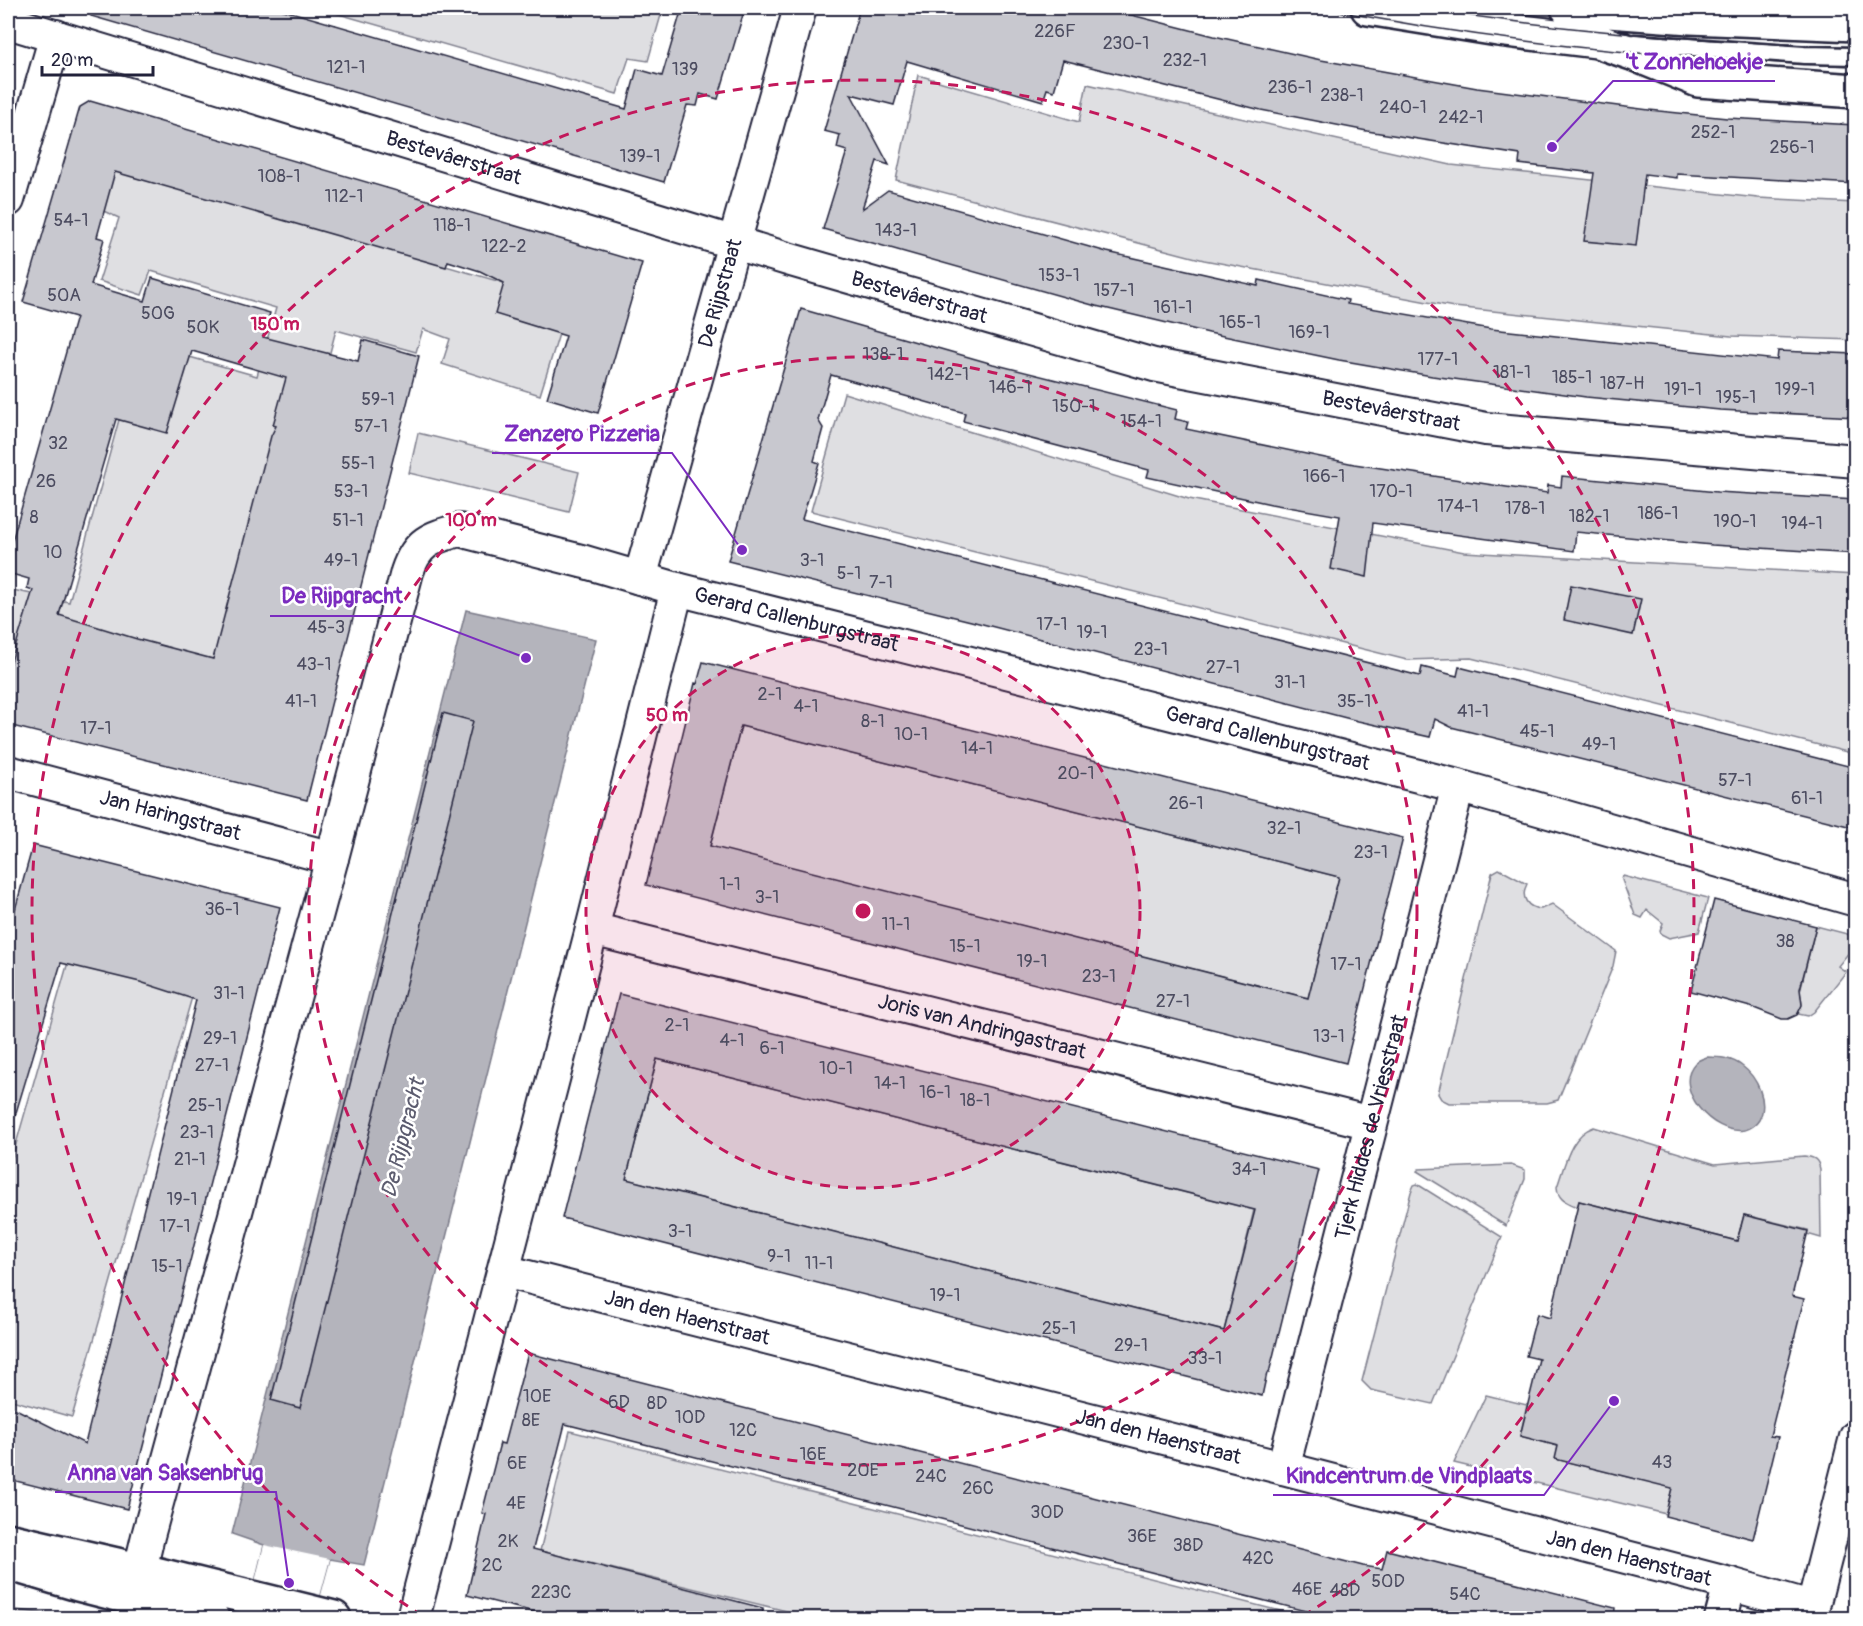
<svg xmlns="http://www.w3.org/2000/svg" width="1863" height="1626" font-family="Pangolin,sans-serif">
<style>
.green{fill:#dfdfe2;stroke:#80808e;stroke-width:1.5}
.water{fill:#b4b4bc;stroke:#7a7a88;stroke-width:1.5}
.pier{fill:#fff}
.building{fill:#c8c8cf;stroke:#22223b;stroke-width:1.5;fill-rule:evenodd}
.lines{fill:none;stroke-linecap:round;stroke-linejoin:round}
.lane-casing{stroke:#22223b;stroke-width:21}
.street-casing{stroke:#22223b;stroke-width:36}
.secondary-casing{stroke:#22223b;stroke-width:38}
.lane{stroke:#fff;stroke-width:16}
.street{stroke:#fff;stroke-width:32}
.secondary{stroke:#fff;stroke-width:33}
.tram{stroke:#22223b;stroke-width:1.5}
.ring{fill:none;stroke:#c2185b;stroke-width:3;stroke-dasharray:10 8}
.labels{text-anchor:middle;stroke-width:5;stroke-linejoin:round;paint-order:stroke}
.number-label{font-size:18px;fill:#4c4c60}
.street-label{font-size:21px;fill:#22223b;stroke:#fff}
.water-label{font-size:22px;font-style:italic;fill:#5c5c6f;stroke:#fff}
.centre{fill:#c2185b;stroke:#fff;stroke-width:3}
.ring-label{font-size:18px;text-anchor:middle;font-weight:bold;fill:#c2185b;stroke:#fff;stroke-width:5;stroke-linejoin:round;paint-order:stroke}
.leader{fill:none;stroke:#7b2cbf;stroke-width:2}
.callout-dot{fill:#7b2cbf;stroke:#fff;stroke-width:2}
.callout-label{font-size:22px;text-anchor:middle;font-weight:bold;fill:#7b2cbf;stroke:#fff;stroke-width:5;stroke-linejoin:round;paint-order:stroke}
</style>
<rect width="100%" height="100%" fill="#fff"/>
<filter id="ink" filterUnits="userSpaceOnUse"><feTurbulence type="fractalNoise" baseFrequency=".0167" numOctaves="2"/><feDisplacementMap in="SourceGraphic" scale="12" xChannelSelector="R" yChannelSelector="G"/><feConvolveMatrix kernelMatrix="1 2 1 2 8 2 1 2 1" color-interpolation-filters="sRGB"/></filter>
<g filter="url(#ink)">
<!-- green -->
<path class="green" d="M318,8H663L648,61L629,58L617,94Z
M918,75L1079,122L1087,84L1451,165L1758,198L1855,203V340L1731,336L1454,307L1204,260L896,180Z
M110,168L569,302L540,395L442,364L450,339L423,329L416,352L336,330L237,701L8,644V589L69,602L140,343L257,376L276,308L151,271L142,295L99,281L119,218L99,209Z
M844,393L1189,499L1464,552L1855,575V754L1471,658L1407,660L811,511Z
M418,433L579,472L569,512L409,473Z
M741,726L1339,877L1308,998L710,847Z
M1499,869L1527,884C1520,897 1527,908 1541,909L1552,904L1616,951L1613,966L1558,1100L1547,1103H1449L1441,1099L1438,1094L1492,873Z
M1623,876L1708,898L1699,932L1669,938L1661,934L1660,931L1663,923L1647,910L1642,918L1635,915L1622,880Z
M80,920L204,955L72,1417L8,1399V1172Z
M1816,926L1855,936V956L1850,951L1838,966L1846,972L1814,1012L1808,1016L1798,1014L1802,1004L1800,991Z
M657,1059L1254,1210L1224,1331L626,1179Z
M1594,1127L1715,1164L1804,1156C1814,1157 1818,1159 1820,1169L1821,1238L1807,1234L1808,1230L1744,1215L1737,1241L1579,1201L1577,1207C1566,1202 1558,1200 1557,1187C1565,1165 1570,1135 1594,1127Z
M1511,1165L1525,1170V1179L1506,1226L1417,1171L1419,1169Z
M1417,1184L1502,1237L1433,1404L1371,1390L1362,1381L1411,1192L1414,1185Z
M1486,1395L1527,1405L1520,1436L1558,1446L1556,1459L1635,1479L1675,1476L1666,1514L1454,1463Z
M570,1431L1308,1618H815L540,1551Z
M8,1609L49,1614L48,1618H8Z"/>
<!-- water -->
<path class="water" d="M466,610L596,639L364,1565L330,1559L314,1618H246L264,1545L232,1534Z
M1707,1057C1720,1057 1732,1058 1742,1066C1757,1077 1769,1102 1759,1120C1756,1125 1750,1129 1745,1130C1712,1136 1672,1087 1695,1063C1698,1060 1704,1058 1707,1057Z"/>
<!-- pier -->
<path class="pier" d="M264,1545L330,1559L314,1618H246Z"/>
<!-- building -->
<path class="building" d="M92,8H277L626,109L637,69L662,76L682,8H745L718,99L700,94L697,106L687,105L664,182L91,16Z
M860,8H1104L1214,36L1321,60L1477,88L1649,110L1727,118L1856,125V184L1677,174V178L1645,174L1636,246L1584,241L1594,173L1519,164L1520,155L1367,131L1261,110L1063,60L1054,91L1047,89L1043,101L907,61L894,105L851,94L889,165L877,161L862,209L888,190L1107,252L1258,286L1259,280L1348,300L1347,304L1491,329L1777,360L1778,351L1856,354V417L1720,410L1586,397L1432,376L1339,360L1209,333L1096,306L823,229L847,151L837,148L840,135L824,131Z
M90,101L642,263L598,413L547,398L566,336L495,314L504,283L480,271L448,261L446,267L115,172L97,237L104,239L91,285L145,301L152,278L270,313L263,337L358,361L363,340L419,356L307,800L8,725V671L33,590L27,588L29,579L8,573V555L76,317L23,302L80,107ZM192,351L286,378L273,425L276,426L271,436L213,659L137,639L59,615L116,419L167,433Z
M801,309L993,364L1177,410L1175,419L1188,422L1186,429L1354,464L1547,493L1548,485L1561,487L1562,476L1717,492L1856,500V554L1712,545L1576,532L1574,551L1373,523L1367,577L1331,569L1340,516L1271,504L1147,477L1149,470L963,421L965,413L831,375L818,420L823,428L814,461L819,463L802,519L1420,676L1422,667L1457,676L1459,667L1856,768V828L1451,727L1435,719L1430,737L1358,721L971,621L728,561Z
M1571,585L1641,599L1633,635L1564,620Z
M703,662L1403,838L1346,1063L646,885L695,683L697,684ZM741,726L1339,877L1308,998L710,846Z
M443,713L473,721L300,1408L271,1400Z
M33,845L280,907L127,1509L8,1479V1405L85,1444L196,1000L140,982L61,963L15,1116L8,1115V935Z
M1714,900L1816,926L1800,989L1802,1005L1797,1015L1788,1019H1782L1754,1008L1691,991Z
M619,994L1319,1170L1269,1373H1267L1262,1396L562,1218ZM657,1059L1255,1210L1224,1331L626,1179Z
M1579,1201L1737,1241L1744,1215L1808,1231L1792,1296L1804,1299L1770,1436L1778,1437L1753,1539L1665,1516L1672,1488L1555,1459L1558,1446L1520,1436L1539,1359L1526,1356L1537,1314L1550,1318Z
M528,1353L1363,1566L1382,1569L1387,1550L1615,1608L1614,1618H1333L565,1424L533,1549L763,1608L762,1618H561L546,1615L467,1595L486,1514L482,1513L500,1443L504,1444Z"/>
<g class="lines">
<!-- lane casing -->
<g class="lane-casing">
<path id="lane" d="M1634,43L1804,55L1856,56"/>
</g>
<!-- street casing -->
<g class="street-casing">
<g id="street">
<path id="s1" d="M8,22L791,260L1154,365L1486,429L1856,461"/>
<path d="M8,200L56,36"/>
<path id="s2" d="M640,578L800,8"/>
<path id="s3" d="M8,772L332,858"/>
<path id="s4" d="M592,929L1371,1123"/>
<path id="s5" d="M504,1271L1283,1468L1730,1584L1811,1607"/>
<path id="s6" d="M1283,1468L1458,786"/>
<path id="s7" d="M134,1595L148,1536L332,858L407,572C417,542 430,538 459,530L585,562L677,589L1458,786L1856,900"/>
<path d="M413,1618L592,929L677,589"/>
<path d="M1721,1618L1730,1584"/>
<path d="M1810,1618L1856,1437"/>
</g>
</g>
<!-- secondary casing -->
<g class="secondary-casing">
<path id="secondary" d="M1368,8L1498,29L1597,41L1632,53L1698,80L1856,91
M1568,8L1690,17L1856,24
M8,1540L139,1570L334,1618
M8,1563L78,1584L212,1618"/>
</g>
<!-- lane -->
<use href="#lane" class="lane"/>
<!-- street -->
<use href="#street" class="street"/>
<!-- secondary -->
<use href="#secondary" class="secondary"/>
<!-- tram -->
<path class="tram" d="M1323,8C1498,44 1676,60 1856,66
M1420,8C1563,31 1710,42 1856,47"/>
</g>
</g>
<!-- distance rings -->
<circle cx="863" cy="911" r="277" fill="#c2185b" fill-opacity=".12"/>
<g class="ring">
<circle cx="863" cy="911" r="277"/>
<circle cx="863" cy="911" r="554"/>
<path d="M423 1616A831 831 0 1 1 1303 1616"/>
</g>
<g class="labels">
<!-- number labels -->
<g class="number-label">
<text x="1055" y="37">226F</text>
<text x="1126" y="49">230-1</text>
<text x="1185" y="66">232-1</text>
<text x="346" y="73">121-1</text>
<text x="685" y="75">139</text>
<text x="1290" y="93">236-1</text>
<text x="1342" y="101">238-1</text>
<text x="1403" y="113">240-1</text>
<text x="1461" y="123">242-1</text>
<text x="1713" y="138">252-1</text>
<text x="1792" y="153">256-1</text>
<text x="640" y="162">139-1</text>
<text x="279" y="182">108-1</text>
<text x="344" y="202">112-1</text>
<text x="71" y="226">54-1</text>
<text x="452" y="231">118-1</text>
<text x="896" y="236">143-1</text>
<text x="504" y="252">122-2</text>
<text x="1059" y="281">153-1</text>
<text x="1114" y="296">157-1</text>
<text x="64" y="301">50A</text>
<text x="1173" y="313">161-1</text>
<text x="158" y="319">50G</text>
<text x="1240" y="328">165-1</text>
<text x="203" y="333">50K</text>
<text x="1309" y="338">169-1</text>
<text x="883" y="360">138-1</text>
<text x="1438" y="365">177-1</text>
<text x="1512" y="378">181-1</text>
<text x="948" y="380">142-1</text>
<text x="1572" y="383">185-1</text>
<text x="1622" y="389">187-H</text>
<text x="1010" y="393">146-1</text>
<text x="1683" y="395">191-1</text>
<text x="1795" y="395">199-1</text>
<text x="1736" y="403">195-1</text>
<text x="378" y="405">59-1</text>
<text x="1074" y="412">150-1</text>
<text x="1141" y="427">154-1</text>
<text x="371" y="432">57-1</text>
<text x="58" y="449">32</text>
<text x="358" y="469">55-1</text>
<text x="1324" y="482">166-1</text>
<text x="46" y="487">26</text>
<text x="351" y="497">53-1</text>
<text x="1391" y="497">170-1</text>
<text x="1458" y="512">174-1</text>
<text x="1525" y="514">178-1</text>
<text x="1658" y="519">186-1</text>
<text x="1589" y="522">182-1</text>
<text x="34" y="523">8</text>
<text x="348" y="526">51-1</text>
<text x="1735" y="527">190-1</text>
<text x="1802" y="529">194-1</text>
<text x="53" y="558">10</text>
<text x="341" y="566">49-1</text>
<text x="812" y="566">3-1</text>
<text x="849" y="579">5-1</text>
<text x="881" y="588">7-1</text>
<text x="1052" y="630">17-1</text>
<text x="326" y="633">45-3</text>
<text x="1092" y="638">19-1</text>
<text x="1151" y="655">23-1</text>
<text x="314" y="670">43-1</text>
<text x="1223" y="673">27-1</text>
<text x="1290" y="688">31-1</text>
<text x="770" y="700">2-1</text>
<text x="301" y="707">41-1</text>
<text x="1354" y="707">35-1</text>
<text x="806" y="712">4-1</text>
<text x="1473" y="717">41-1</text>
<text x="873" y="727">8-1</text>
<text x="96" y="734">17-1</text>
<text x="1537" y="737">45-1</text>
<text x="911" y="740">10-1</text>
<text x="1599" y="750">49-1</text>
<text x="977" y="754">14-1</text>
<text x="1076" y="779">20-1</text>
<text x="1735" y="786">57-1</text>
<text x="1807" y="804">61-1</text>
<text x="1186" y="809">26-1</text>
<text x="1284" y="834">32-1</text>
<text x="1371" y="858">23-1</text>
<text x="730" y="890">1-1</text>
<text x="767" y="903">3-1</text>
<text x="222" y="915">36-1</text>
<text x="896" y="930">11-1</text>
<text x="1785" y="947">38</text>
<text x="965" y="952">15-1</text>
<text x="1032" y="967">19-1</text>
<text x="1346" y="970">17-1</text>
<text x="1099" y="982">23-1</text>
<text x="229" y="999">31-1</text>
<text x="1173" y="1007">27-1</text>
<text x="677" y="1031">2-1</text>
<text x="1329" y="1042">13-1</text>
<text x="220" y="1044">29-1</text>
<text x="732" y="1046">4-1</text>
<text x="772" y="1054">6-1</text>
<text x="212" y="1071">27-1</text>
<text x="836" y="1074">10-1</text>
<text x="890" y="1089">14-1</text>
<text x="935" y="1098">16-1</text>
<text x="975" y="1106">18-1</text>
<text x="205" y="1111">25-1</text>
<text x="197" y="1138">23-1</text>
<text x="190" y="1165">21-1</text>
<text x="1249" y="1175">34-1</text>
<text x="182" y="1205">19-1</text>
<text x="175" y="1232">17-1</text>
<text x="680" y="1237">3-1</text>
<text x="779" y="1262">9-1</text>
<text x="819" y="1269">11-1</text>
<text x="167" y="1272">15-1</text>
<text x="945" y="1301">19-1</text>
<text x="1059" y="1334">25-1</text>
<text x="1131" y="1351">29-1</text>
<text x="1205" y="1364">33-1</text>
<text x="537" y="1402">10E</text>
<text x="619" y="1408">6D</text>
<text x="657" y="1409">8D</text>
<text x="690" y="1423">10D</text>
<text x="531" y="1426">8E</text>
<text x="743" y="1436">12C</text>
<text x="813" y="1460">16E</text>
<text x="1662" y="1468">43</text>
<text x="517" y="1469">6E</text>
<text x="863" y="1476">20E</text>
<text x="931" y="1482">24C</text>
<text x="978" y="1494">26C</text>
<text x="516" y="1509">4E</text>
<text x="1047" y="1518">30D</text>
<text x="1142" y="1542">36E</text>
<text x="508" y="1547">2K</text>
<text x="1188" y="1551">38D</text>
<text x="1258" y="1564">42C</text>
<text x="492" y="1571">2C</text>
<text x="1388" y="1587">50D</text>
<text x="1307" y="1595">46E</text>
<text x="1345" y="1596">48D</text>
<text x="551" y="1598">223C</text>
<text x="1465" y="1600">54C</text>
</g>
<!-- street labels -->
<g class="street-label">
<text dy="7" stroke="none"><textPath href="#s1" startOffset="466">Bestevâerstraat</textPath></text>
<text dy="7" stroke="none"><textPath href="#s2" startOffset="296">De Rijpstraat</textPath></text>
<text dy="7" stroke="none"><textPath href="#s1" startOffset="952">Bestevâerstraat</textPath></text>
<text dy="7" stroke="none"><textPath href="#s1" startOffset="1438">Bestevâerstraat</textPath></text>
<text dy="7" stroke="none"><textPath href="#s7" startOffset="1479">Gerard Callenburgstraat</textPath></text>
<text dy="7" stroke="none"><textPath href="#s7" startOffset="1965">Gerard Callenburgstraat</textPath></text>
<text dy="7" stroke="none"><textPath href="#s3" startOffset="168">Jan Haringstraat</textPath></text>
<text dy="7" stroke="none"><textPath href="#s4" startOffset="402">Joris van Andringastraat</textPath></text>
<text dy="7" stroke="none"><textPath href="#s6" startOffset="352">Tjerk Hiddes de Vriesstraat</textPath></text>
<text dy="7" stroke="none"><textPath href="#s5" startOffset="189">Jan den Haenstraat</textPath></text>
<text dy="7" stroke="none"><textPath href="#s5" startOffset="675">Jan den Haenstraat</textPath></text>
<text dy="7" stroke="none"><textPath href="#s5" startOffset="1161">Jan den Haenstraat</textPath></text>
</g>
<!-- water labels -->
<g class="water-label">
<text transform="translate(402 1138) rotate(-76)" y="8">De Rijpgracht</text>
</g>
</g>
<circle cx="863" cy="911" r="9" class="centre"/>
<g class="ring-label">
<text x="275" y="330">150 m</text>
<text x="471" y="526">100 m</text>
<text x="667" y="721">50 m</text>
</g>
<!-- callouts -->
<path class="leader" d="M1552 147L1613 81H1775M742 550L672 453H492M526 658L415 616H270M289 1583L276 1492H55M1614 1401L1544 1495H1273"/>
<g class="callout-dot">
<circle cx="1552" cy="147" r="6"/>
<circle cx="742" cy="550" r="6"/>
<circle cx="526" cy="658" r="6"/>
<circle cx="289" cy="1583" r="6"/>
<circle cx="1614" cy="1401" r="6"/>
</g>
<g class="callout-label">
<text x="1694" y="69">'t Zonnehoekje</text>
<text x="582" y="441">Zenzero Pizzeria</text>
<text x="342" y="603">De Rijpgracht</text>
<text x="165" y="1480">Anna van Saksenbrug</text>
<text x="1409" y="1483">Kindcentrum de Vindplaats</text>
</g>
<!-- margin -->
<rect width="1863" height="1626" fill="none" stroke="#fff" stroke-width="30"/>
<rect x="15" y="15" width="1833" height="1596" fill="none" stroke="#22223b" stroke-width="2" filter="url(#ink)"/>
<!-- scale -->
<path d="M42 66v9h111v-9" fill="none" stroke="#22223b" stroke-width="3"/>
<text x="51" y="66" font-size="18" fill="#22223b" stroke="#ffffff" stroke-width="4.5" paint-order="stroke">20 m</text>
</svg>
